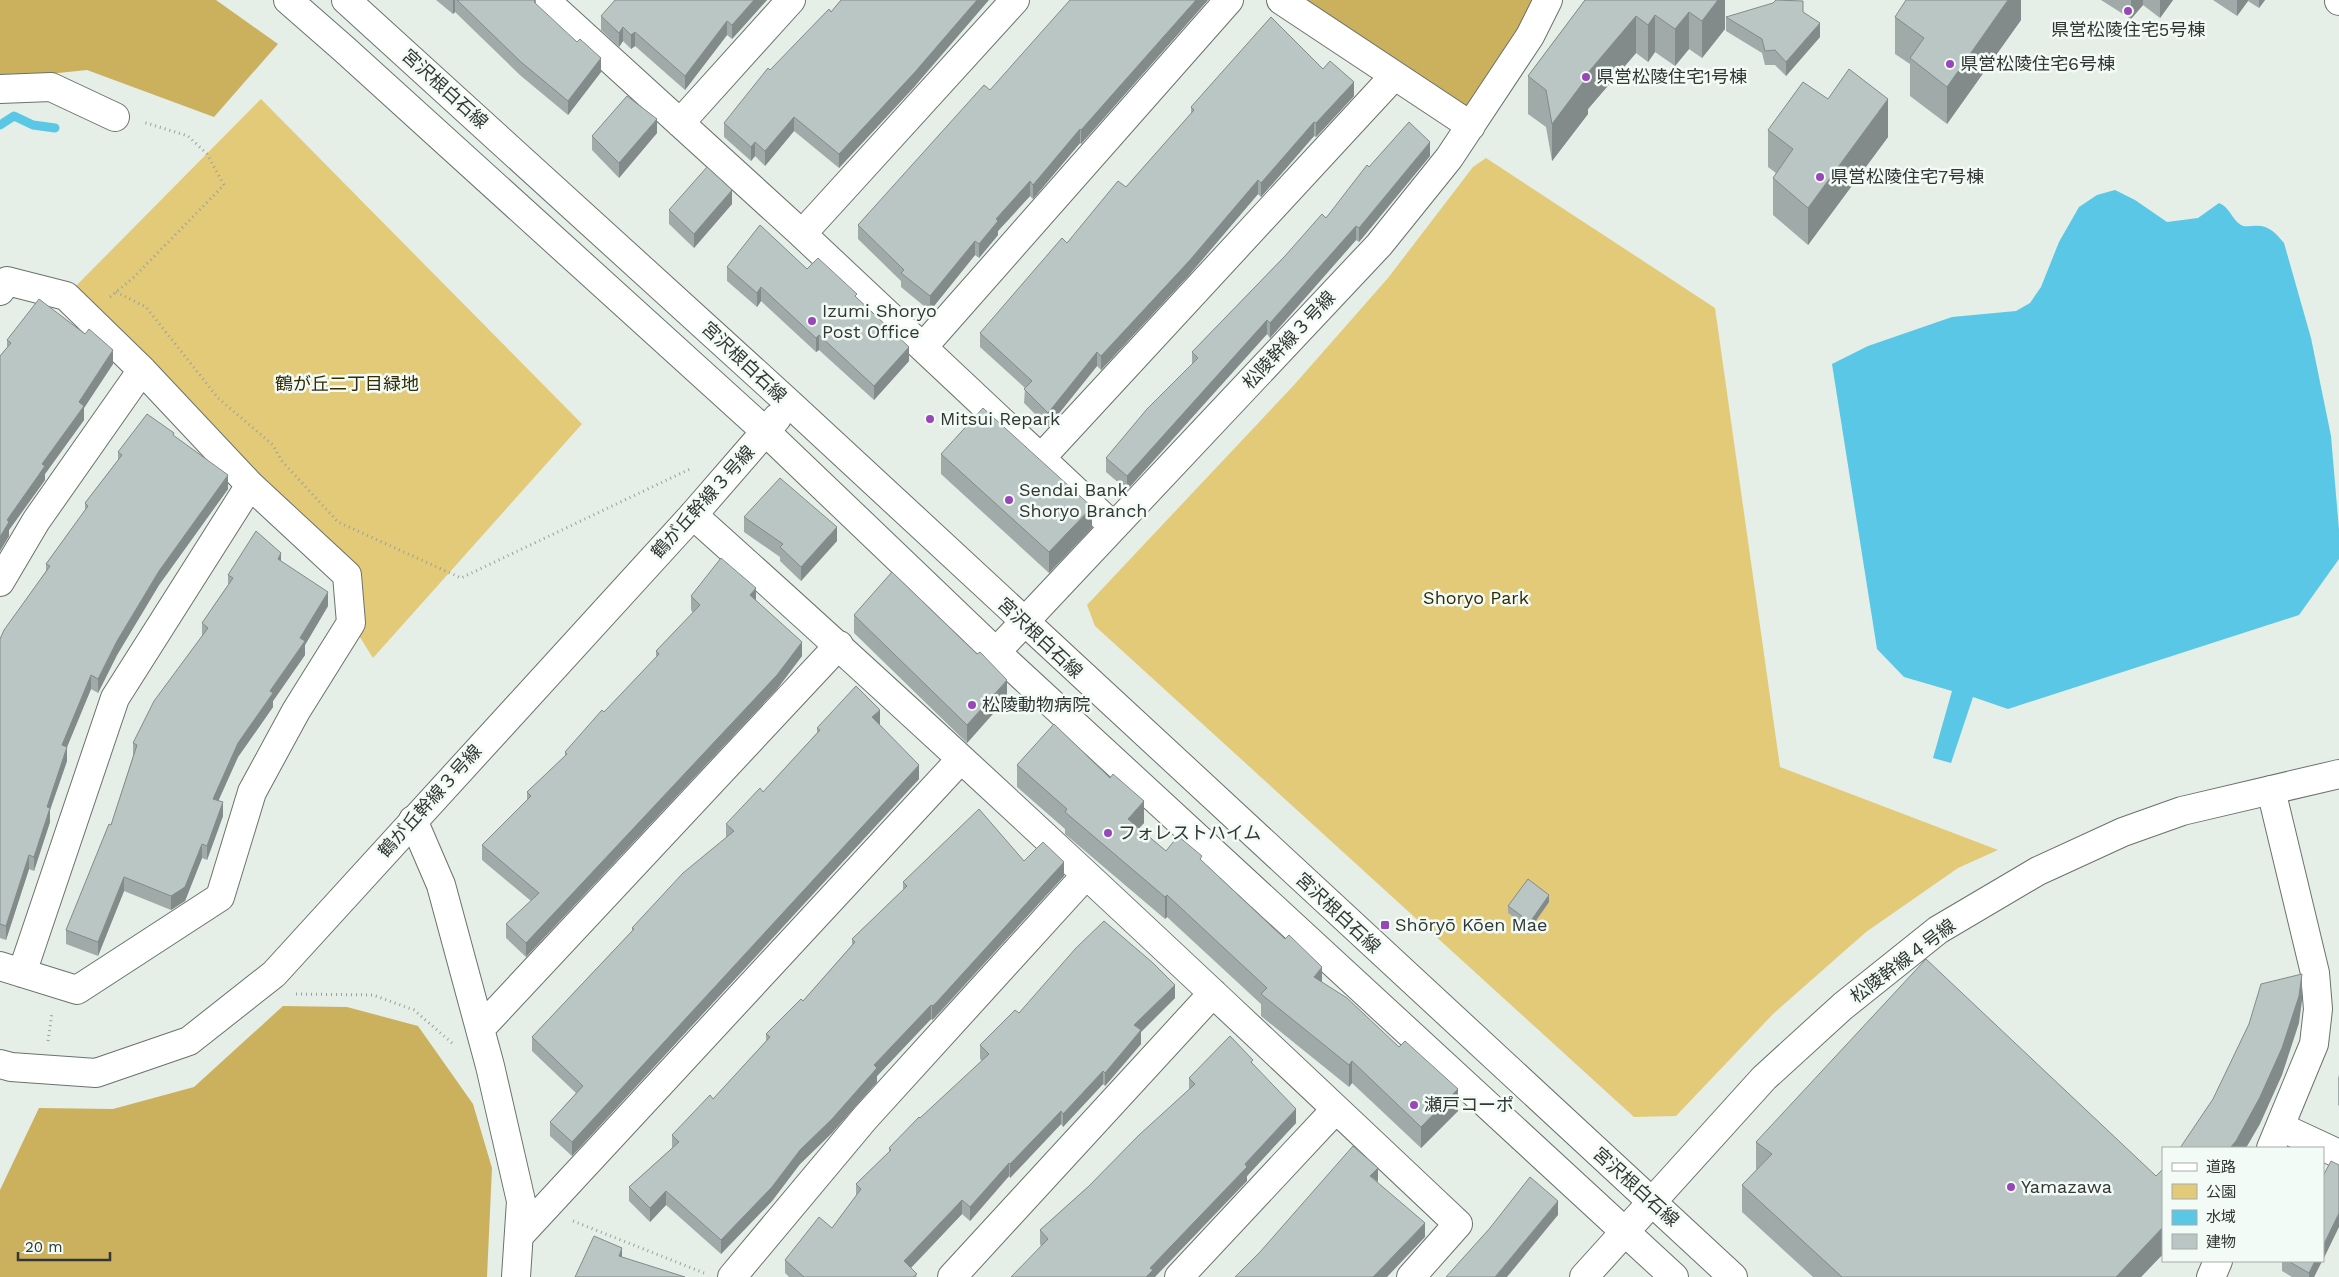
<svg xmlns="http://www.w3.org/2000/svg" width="2339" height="1277" font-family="'Work Sans','Noto Sans JP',sans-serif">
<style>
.green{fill:#e3ca78}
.forest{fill:#cbb15e}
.water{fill:#5ac7e6}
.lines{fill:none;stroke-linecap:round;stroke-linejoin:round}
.stream{stroke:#5ac7e6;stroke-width:9}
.street-casing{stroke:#6a726c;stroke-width:30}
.secondary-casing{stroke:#6a726c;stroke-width:30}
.path{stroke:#9aa19c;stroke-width:3;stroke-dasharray:1 4;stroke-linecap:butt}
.street{stroke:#fff;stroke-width:28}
.secondary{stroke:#fff;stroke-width:28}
.wall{fill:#a0aaa9}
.shaded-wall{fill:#828b89}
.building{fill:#bac6c4;stroke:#828b89}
.poi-dot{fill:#9747b7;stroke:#f2fbf5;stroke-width:2}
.labels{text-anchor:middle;stroke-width:5;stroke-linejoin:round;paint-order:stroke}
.poi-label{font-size:18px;fill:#323634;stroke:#f2fbf5;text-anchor:start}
.street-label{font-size:18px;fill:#323634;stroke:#f2fbf5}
.park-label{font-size:18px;fill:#342a04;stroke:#f2fbf5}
</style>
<rect width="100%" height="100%" fill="#e5eee7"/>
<!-- green -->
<path class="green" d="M261,99L582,424L373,658L351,623L347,575L66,296Z
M1486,158L1715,308L1780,767L1998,850L1958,868L1866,932L1774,1013L1676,1116L1634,1117L1095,626L1087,605L1294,385L1388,278L1473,167Z"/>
<!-- forest -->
<path class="forest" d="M0,0H216L278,44L214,117L87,70L0,79Z
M1281,0H1562L1471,126Z
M283,1006L347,1007L418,1026L473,1104L492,1168L487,1277H0V1190L39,1108L113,1109L194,1087Z"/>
<!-- water -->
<path class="water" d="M2115,190L2135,200L2167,222L2198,218L2219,203C2230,207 2232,220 2241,225C2244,227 2248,226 2252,226C2268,224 2275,232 2284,243L2311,338L2331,436L2339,530V559L2299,615L2008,709L1973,697L1951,763L1933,758L1952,691L1904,677L1877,649L1832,364L1868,346L1952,317L2016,311L2030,303L2041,287L2059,242L2079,207L2097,195Z"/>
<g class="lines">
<!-- stream -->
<path class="stream" d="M0,125L14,116L33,125L55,128"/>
<!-- street casing -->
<g class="street-casing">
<path id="street" d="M545,0L802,234
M1015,0L802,234L1113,526
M1281,0L1471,126
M0,89L51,87L115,117
M680,123L791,0
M0,291L7,281L66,296L142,370L250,485L347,575L351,623L296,711L252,792L220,897L77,990L0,966
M923,347L1229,0
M1040,459L1394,76
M693,515C952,747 1205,985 1458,1224L1411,1277
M0,582L36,521L142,370
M996,652L1379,245L1449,158L1530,36L1548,0
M2271,790L2315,973L2318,1009L2314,1044L2271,1148
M413,820L441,885L490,1066L521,1201L516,1277
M22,973L115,698L250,485
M480,1029L839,645
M2281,1127L2339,1154
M519,1236L961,759
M732,1277L865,1118L1086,875
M952,1277L1213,993
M1179,1277L1336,1109
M2211,1277L2218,1261"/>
</g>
<!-- secondary casing -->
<g class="secondary-casing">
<path id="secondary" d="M288,0L344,49L766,432L996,652L1674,1277
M346,0L790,404L1733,1277
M2339,0V1
M0,1064L11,1067L96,1073L189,1041L274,974L693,515L777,418
M1584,1277L1764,1078L1843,1006L1938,930L2038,871L2123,832L2182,811L2339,774"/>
</g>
<!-- path -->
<path class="path" d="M116,292L146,307L218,398L273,445L281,460L338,522L461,578L692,468
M110,297L133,278L224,185L207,154L188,136L143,122
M296,994L373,995L414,1010L452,1043
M48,1041L52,1013
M573,1221L704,1273"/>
<!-- street -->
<use href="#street" class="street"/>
<!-- secondary -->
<use href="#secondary" class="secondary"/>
</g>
<!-- wall -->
<path class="wall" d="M436,0H536V4L601,72L568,115L521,76L455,12L453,14Z
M767,0L732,39L727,35L685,90L635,46L631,49L623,41L619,47L601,30V16Z
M1208,0L1081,144L1080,143L1033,199L1030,196L998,231V235L979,258L975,255L930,311L901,287V281L858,239V225L990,90Z
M1585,0H1725V29L1702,58L1689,49L1675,66L1655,52L1648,62L1636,53L1588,109V114L1552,161L1546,127L1528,114V76Z
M2021,0V20L1947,124L1910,96V64L1895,54V17Z
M2101,0H2173L2160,18L2143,5L2131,19Z
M2213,0H2265L2259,8L2248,1L2237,16Z
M1803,12L1820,37L1786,76L1775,65H1765L1762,53L1726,31V17Z
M1323,69L1354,96L1316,137L1314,136L1261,197L1258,194L1190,274L1101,370L1097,366L1048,427L1024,403L1025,388L980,347V333L1067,243L1126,187L1191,114V107Z
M770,70L915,86L839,168L794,131L765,166L755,156L751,161L724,137V123Z
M1828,99L1888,137L1808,245L1773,215V178L1776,173L1768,167V130Z
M657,133L619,178L592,150V136Z
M1430,156L1359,242L1356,240L1270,338L1267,334L1127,490L1106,472V458L1192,365V352L1285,256L1326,218L1369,167Z
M732,204L694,248L669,224V210Z
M727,267L807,269L857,298L909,361L874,400L819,350L816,352L761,301L757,307L727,281Z
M7,340L113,364L84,408V420L45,474V480L9,530V536L0,551V356L7,348Z
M174,437L228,489L159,585L117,655L98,693L91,689L67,747V761L50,810V822L34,871L29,869L6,940L0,938V639L46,571V564L85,511V503L118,460V452Z
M941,454L1092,528L1049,573L941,474Z
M744,517L837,541L801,581L780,561V557L744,532Z
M281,561L328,606L305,645V655L273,701V707L238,757L218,800L223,816L207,860L202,858L185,901L171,910L124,891L98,956L66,944V930L111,825L133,756V743L202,636V623L228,585V575Z
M691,596L756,600L802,656L777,689L526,957L506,938V924L531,901L482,860V845L527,800V792L565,756V752L604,712L656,658V651L693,613L691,610Z
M854,615L1007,698L967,743L854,633Z
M879,724L919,779L572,1156L550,1136V1122L576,1093L532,1051V1037L632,931V928L726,838V824L763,792L817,733V728Z
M1017,765L1144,823L1139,828L1166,851L1202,861L1322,982L1458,1111L1421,1148L1352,1083L1349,1087L1261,1016V1004L1167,917L1165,919L1065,834V829L1017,787Z
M1024,861L1064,876L935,1018L932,1020L931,1019L877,1076V1082L832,1133L800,1164L772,1201L721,1254L666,1205L650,1222L629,1201V1187L672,1148V1135L713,1099L766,1041V1034L803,1001L852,945V939L903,890V882Z
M1549,902L1530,929L1508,913V906Z
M1175,998L1141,1032V1044L1105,1086L1103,1084L1063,1127L1061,1124L1010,1178L1009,1176L970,1221L962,1214L911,1268L917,1277H789L785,1273V1260L832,1228L856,1196V1184L889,1152V1148L982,1061L980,1059V1045L1019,1013Z
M1253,1064L1296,1123L1247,1176V1181L1041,1246L1040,1244V1230L1089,1186L1189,1090V1078Z
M2339,1075V1106L2338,1105V1078Z
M1756,1142L2156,1176L2163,1254L2141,1277H1813L1742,1212V1185L1757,1169H1756Z
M2282,1261H2322L2314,1277H2292L2282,1271Z"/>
<!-- shaded-wall -->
<path class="shaded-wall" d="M453,0H455V12L453,14Z
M754,0H767L732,39V25Z
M977,0H989L915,86L839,168V154Z
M1196,0H1208L1081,144V130Z
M1718,0H1725V29L1702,58V21Z
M2008,0H2021V20L1947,124V87Z
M2131,0H2143V5L2131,19Z
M2160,0H2173L2160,18Z
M2237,0H2248V1L2237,16Z
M2259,0H2265L2259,8Z
M1689,12V49L1675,66V29Z
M1655,15V52L1648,62V25Z
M1636,16V53L1588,109V114L1552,161V124L1586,75Z
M727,21V35L685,90V76Z
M1820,23V37L1786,76V62Z
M623,27V41L619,47V33Z
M635,32V46L631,49V35Z
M601,58V72L568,115V101Z
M1354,82V96L1316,137V123Z
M1888,99V137L1808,245V208Z
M794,117V131L765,166V151Z
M657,119V133L619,178V163Z
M1314,122V136L1261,197V183Z
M1080,129V143L1033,199V185Z
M755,142V156L751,161V147Z
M1430,142V156L1359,242V228Z
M1258,180V194L1190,274L1101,370V356Z
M1030,181V196L998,231V235L979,258V244L996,219Z
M732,190V204L694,248V234Z
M1356,226V240L1270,338V323Z
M975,241V255L930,311V296Z
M761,287V301L757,307V293Z
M1267,320V334L1127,490V476Z
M819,335V350L816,352V338Z
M909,347V361L874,400V386Z
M113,350V364L84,408V420L45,474V480L9,530V536L0,551V537L7,520L79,402Z
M1097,352V366L1048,427V413Z
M228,475V489L159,585L117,655L98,693V679L117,641L159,571Z
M1092,507V528L1049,573V552Z
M837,527V541L801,581V567Z
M281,553V567L278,559Z
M756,588V603L750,595Z
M328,592V606L305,645V655L273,701V707L238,757L213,813V799L238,743L270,691L300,638Z
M802,642V656L777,689L526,957V943Z
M91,675V689L67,747V761L50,810V822L34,871V857L62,745Z
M1007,680V698L967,743V725Z
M880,710V724L872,731V717Z
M919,765V779L572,1156V1142Z
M1144,801V823L1128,840V819Z
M223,802V816L207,860V846Z
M202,844V858L185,901L171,910V896Z
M29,855V869L6,940V926Z
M1064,862V876L932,1020V1006Z
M124,877V891L98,956V942Z
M1167,895V917L1165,919V897Z
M1549,895V902L1530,929V922Z
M1322,967V989L1314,977Z
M2302,974V1001L2299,1023L2282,1075L2260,1124L2246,1148H2230Z
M1175,985V998L1141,1032V1044L1105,1086V1073L1134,1025Z
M931,1005V1019L877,1076V1082L832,1133L800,1164L772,1201L721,1254V1240L874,1065Z
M1352,1061V1083L1349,1087V1065Z
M1103,1071V1084L1063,1127V1114Z
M1458,1089V1111L1421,1148V1127Z
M1296,1109V1123L1247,1176V1181L1155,1277H1146L1150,1268L1245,1164Z
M1061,1111V1124L1010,1178V1164Z
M1009,1163V1176L970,1221V1207Z
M1378,1168V1182L1370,1176Z
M666,1191V1205L650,1222V1208Z
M962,1200V1214L904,1275V1261Z
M1558,1201V1215L1507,1277H1495Z
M2339,1213V1227L2323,1260V1246Z
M1425,1223V1237L1387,1277H1373Z
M2163,1227V1254L2141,1277H2116Z
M622,1248V1262L619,1256Z
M2315,1261H2322L2314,1277H2309V1273Z"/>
<!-- building -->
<path class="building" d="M457,0H535L534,2L577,42L580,39L601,58L568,101L521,62Z
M615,0H754L732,25L727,21L685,76L635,32L631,35L623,27L619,33L601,16Z
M841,0H977L915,72L839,154L794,117L765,151L755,142L751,147L724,123L768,68L770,70L829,9L831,12Z
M1070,0H1196L1081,130L1080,129L1033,185L1030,181L996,219L998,221L979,244L975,241L930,296L901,273L904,270L858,225L984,85L990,90Z
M1585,0H1718L1702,21L1689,12L1675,29L1655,15L1648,25L1636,16L1586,75L1588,76L1552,124L1546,90L1528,76Z
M1776,0L1803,1V12L1820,23L1786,62L1775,50L1765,51L1762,39L1726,17L1773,3Z
M1906,0H2008L1947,87L1910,58L1924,38L1895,17Z
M1271,17L1323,69L1330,61L1354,82L1316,123L1314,122L1261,183L1258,180L1190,260L1101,356L1097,352L1048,413L1024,389L1032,381L980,333L1062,238L1067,243L1118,181L1126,187L1194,110L1191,107Z
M1849,69L1888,99L1808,208L1773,178L1793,149L1768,130L1803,82L1828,99Z
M627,96L657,119L619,163L592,136Z
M1409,122L1430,142L1359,228L1356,226L1270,323L1267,320L1127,476L1106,458L1147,409L1198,358L1192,352L1285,256L1322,214L1326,218L1367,165L1369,167Z
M707,167L732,190L694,234L669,210Z
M760,225L807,269L818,258L857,294L855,296L909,347L874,386L819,335L816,338L761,287L757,293L727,267Z
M39,299L85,334L89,329L113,350L79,402L84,406L42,464L45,466L7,520L9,522L0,537V356L11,343L7,340Z
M983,408L1092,507L1049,552L941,454Z
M147,414L174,433L173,435L228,475L159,571L117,641L98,679L91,675L62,745L67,747L47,807L50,808L34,857L29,855L6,926L0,924V639L4,630L50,566L46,564L88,506L85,503L122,455L118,452Z
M780,478L837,527L801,567L780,547L783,544L744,517Z
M256,531L281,553L278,559L328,592L300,638L305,641L270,691L273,693L238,743L213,799L223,802L207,846L202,844L185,887L171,896L124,877L98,942L66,930L109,824L111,825L137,745L133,743L154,701L208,628L202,623L233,578L228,575Z
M721,558L756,588L750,595L802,642L777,675L526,943L506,924L539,893L482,845L531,796L527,792L567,754L565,752L602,710L604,712L659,654L656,651L700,605L691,596Z
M892,572L977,654L980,652L1007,680L967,725L854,615Z
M856,686L880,710L872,717L919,765L572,1142L550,1122L583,1086L532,1037L634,929L632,928L683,873L734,831L726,824L760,788L763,792L820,730L817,728Z
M1054,724L1110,778L1113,774L1144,801L1128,819L1166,851L1178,836L1202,856L1200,859L1285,939L1289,935L1322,967L1314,977L1347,998L1399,1047L1405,1041L1458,1089L1421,1127L1352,1061L1349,1065L1261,994L1267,988L1167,895L1165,897L1065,812L1067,809L1017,765Z
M979,809L1024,861L1043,842L1064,862L935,1004L932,1006L931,1005L874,1065L877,1068L832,1119L800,1150L772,1187L721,1240L666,1191L650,1208L629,1187L679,1142L672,1135L710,1095L713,1099L770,1037L766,1034L801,999L803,1001L855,942L852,939L907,886L903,882Z
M1528,879L1549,895L1530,922L1508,906Z
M1104,921L1153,963L1175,985L1134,1025L1141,1030L1105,1073L1103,1071L1063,1114L1061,1111L1010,1164L1009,1163L970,1207L962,1200L904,1261L917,1274L913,1277H804L785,1260L819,1217L832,1228L861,1189L856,1184L891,1150L889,1148L919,1117L920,1118L989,1054L980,1045L1015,1010L1019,1013L1076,948Z
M1926,959L2156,1176L2163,1169V1227L2116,1277H1842L1742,1185L1772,1154L1756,1142Z
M2302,974L2299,996L2282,1048L2260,1097L2236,1141L2230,1148H2180L2213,1099L2249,1024L2261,984Z
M1230,1036L1253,1060L1251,1062L1296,1109L1245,1164L1247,1167L1150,1268L1153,1270L1146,1277H1011L1048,1239L1040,1230L1089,1186L1139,1135L1195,1084L1189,1078Z
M1353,1146L1378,1168L1370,1176L1425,1223L1373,1277H1235L1260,1252Z
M2331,1161L2339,1165V1213L2323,1246V1176Z
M1530,1177L1558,1201L1495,1277H1446L1490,1228Z
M594,1236L622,1248L619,1256L685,1277H575Z
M2288,1261H2315L2309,1273Z"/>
<!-- markers -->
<g class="poi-dot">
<circle cx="2128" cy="11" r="5"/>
<circle cx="1950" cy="64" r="5"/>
<circle cx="1586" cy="77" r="5"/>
<circle cx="1820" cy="177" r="5"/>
<circle cx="812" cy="321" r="5"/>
<circle cx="930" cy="419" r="5"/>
<circle cx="1009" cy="500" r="5"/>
<circle cx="972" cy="705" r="5"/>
<circle cx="1108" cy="833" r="5"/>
<rect x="1380" y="920" width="10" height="10" rx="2.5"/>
<circle cx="1414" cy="1105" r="5"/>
<circle cx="2011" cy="1187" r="5"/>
</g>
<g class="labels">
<!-- poi labels -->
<g class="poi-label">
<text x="2128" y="36" text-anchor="middle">県営松陵住宅5号棟</text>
<text x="1960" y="70">県営松陵住宅6号棟</text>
<text x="1596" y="83">県営松陵住宅1号棟</text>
<text x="1830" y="183">県営松陵住宅7号棟</text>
<text x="822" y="317">Izumi Shoryo<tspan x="822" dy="21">Post Office</tspan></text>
<text x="940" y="425">Mitsui Repark</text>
<text x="1019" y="496">Sendai Bank<tspan x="1019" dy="21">Shoryo Branch</tspan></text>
<text x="982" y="711">松陵動物病院</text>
<text x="1118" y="839">フォレストハイム</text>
<text x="1395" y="931">Shōryō Kōen Mae</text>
<text x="1424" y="1111">瀬戸コーポ</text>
<text x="2021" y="1193">Yamazawa</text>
</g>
<!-- street labels -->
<g class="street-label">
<text transform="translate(445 89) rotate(42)" y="6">宮沢根白石線</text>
<text transform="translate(1289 340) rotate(-47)" y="6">松陵幹線３号線</text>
<text transform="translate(744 362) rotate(43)" y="6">宮沢根白石線</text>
<text transform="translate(703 502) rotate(-48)" y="6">鶴が丘幹線３号線</text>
<text transform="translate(1040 638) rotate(43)" y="6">宮沢根白石線</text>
<text transform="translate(430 801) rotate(-48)" y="6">鶴が丘幹線３号線</text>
<text transform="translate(1338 913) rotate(43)" y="6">宮沢根白石線</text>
<text transform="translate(1903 961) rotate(-37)" y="6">松陵幹線４号線</text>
<text transform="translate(1636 1187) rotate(42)" y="6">宮沢根白石線</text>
</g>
<!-- park labels -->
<g class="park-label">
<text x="347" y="390">鶴が丘二丁目緑地</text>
<text x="1476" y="604">Shoryo Park</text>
</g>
</g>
<!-- legend -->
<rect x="2162" y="1147" width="162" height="115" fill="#f2fbf5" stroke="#a5aca8"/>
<rect x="2172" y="1163" width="25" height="8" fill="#ffffff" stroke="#a5aca8"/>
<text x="2206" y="1172" font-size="15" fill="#323634">道路</text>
<rect x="2172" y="1184" width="25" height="15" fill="#e3ca78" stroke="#a5aca8"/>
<text x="2206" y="1197" font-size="15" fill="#323634">公園</text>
<rect x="2172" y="1210" width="25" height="15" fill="#5ac7e6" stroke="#a5aca8"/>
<text x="2206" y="1222" font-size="15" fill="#323634">水域</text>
<rect x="2172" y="1234" width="25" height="15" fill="#bac6c4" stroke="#a5aca8"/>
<text x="2206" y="1247" font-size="15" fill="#323634">建物</text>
<!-- scale -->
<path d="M18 1252v8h92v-8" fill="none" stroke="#323634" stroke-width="2.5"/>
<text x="25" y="1252" font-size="15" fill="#323634" stroke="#f2fbf5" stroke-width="4" paint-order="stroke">20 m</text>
</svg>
